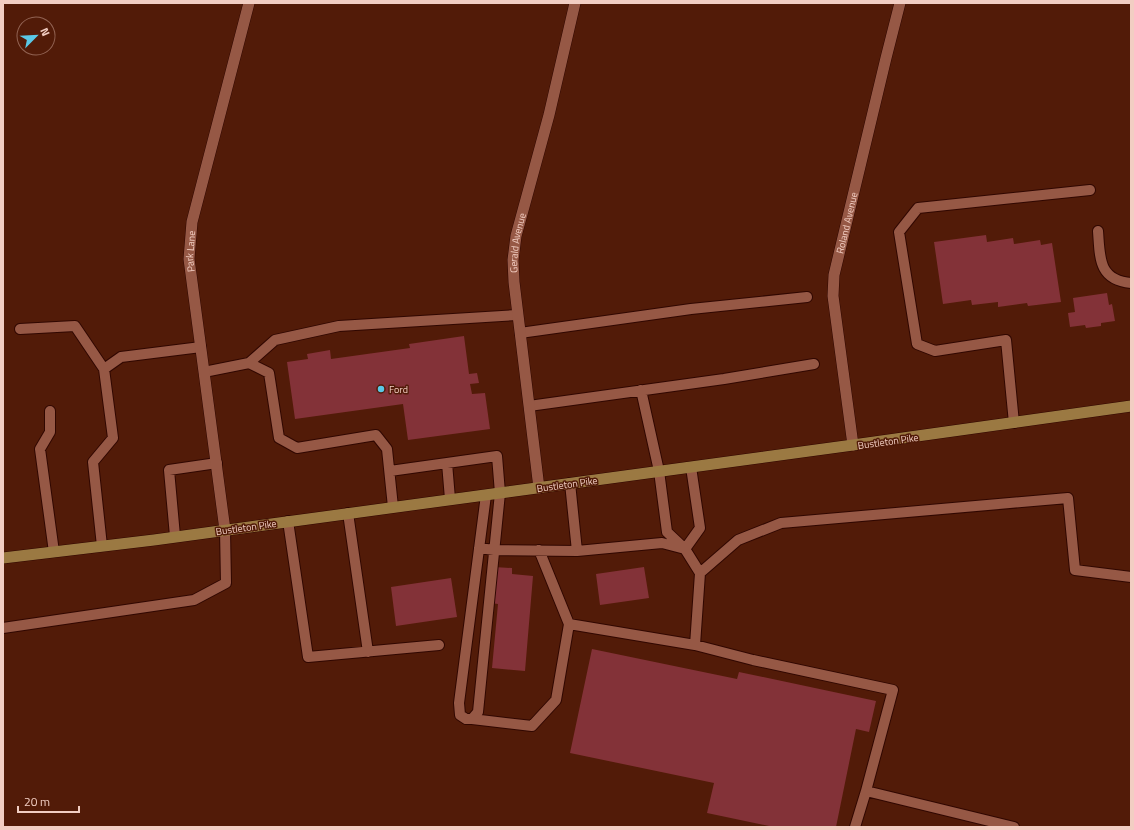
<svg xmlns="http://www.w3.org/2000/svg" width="1134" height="830" font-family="'Titillium Web',sans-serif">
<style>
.building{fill:#833238}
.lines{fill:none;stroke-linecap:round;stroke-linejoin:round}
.service-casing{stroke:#300700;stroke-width:12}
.minor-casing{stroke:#300700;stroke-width:12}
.primary-casing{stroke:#300700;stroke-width:12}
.service{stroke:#965845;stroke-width:10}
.minor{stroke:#965845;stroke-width:11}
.primary{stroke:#9b7942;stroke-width:11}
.poi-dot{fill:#5ac8e6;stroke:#521b08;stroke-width:1.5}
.labels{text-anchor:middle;stroke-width:3;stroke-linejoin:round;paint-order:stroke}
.street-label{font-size:10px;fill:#f2cec3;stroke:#521b08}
.poi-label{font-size:10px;fill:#f2cec3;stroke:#521b08;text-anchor:start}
</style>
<rect width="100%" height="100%" fill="#521b08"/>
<!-- building -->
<path class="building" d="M986,235L987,242L1013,238L1014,244L1040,240L1041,245L1052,243L1061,302L1028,306L1027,303L998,307V302L972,305L971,300L943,304L934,242Z
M1107,293L1109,305L1112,304L1115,321L1101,323V326L1086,328L1085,325L1070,327L1068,313L1075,312L1073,298Z
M464,336L469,374L477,373L479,383L470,384L472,394L485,393L490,429L408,440L403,404L295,419L287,362L308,359L307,354L330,350L331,359L410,348L409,344Z
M494,567L512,568V574L533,576L525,671L492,668L498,604L491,603Z
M644,567L649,598L600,605L596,574Z
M451,578L457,617L396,626L391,587Z
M592,649L737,679L739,672L876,701L869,732L856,729L836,827H774L707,813L714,783L570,753Z"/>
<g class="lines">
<!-- service casing -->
<g class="service-casing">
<path id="service" d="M1098,231C1100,257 1098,280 1131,283
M20,329L75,326L104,369
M520,333L691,309L807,297
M249,363L275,340L339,326L517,315
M204,372L249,363L269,373L279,438L297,448L376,435L387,449L393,507
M641,390L659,471L667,532L685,549L700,573L695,645L753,660L893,690L866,791L1014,827
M529,406L724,379L814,364
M50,411V432L40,449L54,552
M1014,423L1006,340L935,351L917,344L899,232L918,208L1090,190
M447,463L450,499
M390,471L497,456L500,493L478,712L472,719H466L460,715L459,703L486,495
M570,483L577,551L662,543L685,549
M348,513L368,652
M288,521L308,657L439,645
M175,536L169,470L217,463
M102,546L93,462L113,438L104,369L121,357L201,347
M479,548L494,550L577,551
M685,549L700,528L691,467
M700,573L738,540L781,523L1068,498L1075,570L1131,577
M569,624L695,645
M3,628L194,600L226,583L225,530
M472,719L532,726L556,700L569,624L539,550
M855,827L866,791"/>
</g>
<!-- minor casing -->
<g class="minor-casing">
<g id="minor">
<path id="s1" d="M853,445L833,296L834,275L886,58L900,3"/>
<path id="s2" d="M539,488L514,282L513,260L516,236L549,115L575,3"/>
<path id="s3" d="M225,530L189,259L192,222L249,3"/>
</g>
</g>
<!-- primary casing -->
<g class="primary-casing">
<path id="primary" d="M3,558L154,540L853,445L1131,406"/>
</g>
<!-- service -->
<use href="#service" class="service"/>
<!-- minor -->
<use href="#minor" class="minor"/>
<!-- primary -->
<use href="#primary" class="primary"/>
</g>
<!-- markers -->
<circle class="poi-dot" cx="381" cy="389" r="4"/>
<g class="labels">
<!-- street labels -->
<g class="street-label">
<text dy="4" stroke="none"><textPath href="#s1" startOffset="225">Roland Avenue</textPath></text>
<text dy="4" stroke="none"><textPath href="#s2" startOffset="247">Gerald Avenue</textPath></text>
<text dy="4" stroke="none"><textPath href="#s3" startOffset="281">Park Lane</textPath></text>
<text transform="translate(888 441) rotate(-8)" y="4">Bustleton Pike</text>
<text transform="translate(567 484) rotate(-8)" y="4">Bustleton Pike</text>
<text transform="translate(246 527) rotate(-8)" y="4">Bustleton Pike</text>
</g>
<!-- poi labels -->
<g class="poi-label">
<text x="389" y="393">Ford</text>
</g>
</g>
<!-- border -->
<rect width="1134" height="830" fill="none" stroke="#f2cec3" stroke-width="8"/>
<!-- north arrow -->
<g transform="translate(36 36) rotate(66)"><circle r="19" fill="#521b08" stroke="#926353"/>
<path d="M0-3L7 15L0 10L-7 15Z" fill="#5ac8e6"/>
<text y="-6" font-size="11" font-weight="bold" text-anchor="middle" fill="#f2cec3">N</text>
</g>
<!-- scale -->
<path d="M18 806v6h61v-6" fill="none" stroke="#f2cec3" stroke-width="2"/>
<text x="24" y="806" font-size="12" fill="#f2cec3" stroke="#521b08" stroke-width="3" paint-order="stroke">20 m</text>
</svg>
